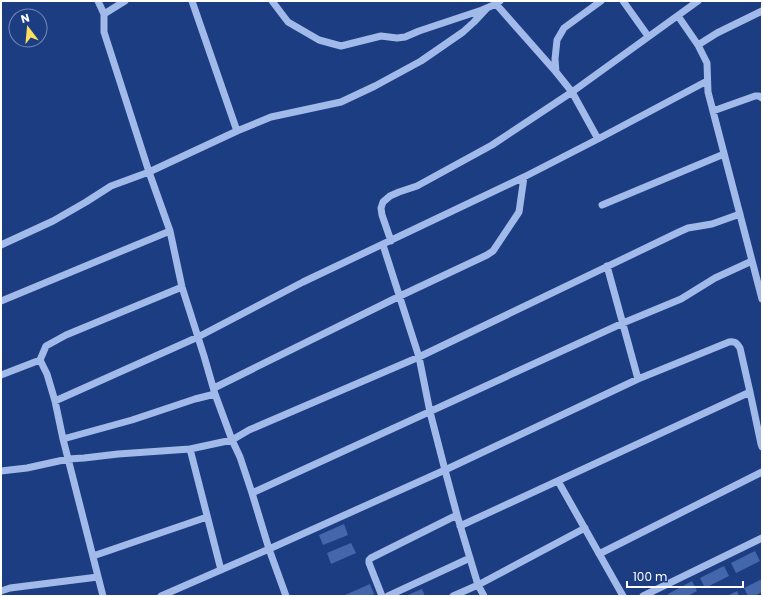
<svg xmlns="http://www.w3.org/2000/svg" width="763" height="597" font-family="Poppins,sans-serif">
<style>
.building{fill:#4467ab}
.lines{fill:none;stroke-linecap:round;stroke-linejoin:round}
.minor{stroke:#a1baea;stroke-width:7}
</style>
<rect width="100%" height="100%" fill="#1c3d82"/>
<!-- building -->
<path class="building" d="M344,524L348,535L323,545L319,535Z
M351,543L356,553L331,564L327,553Z
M755,551L760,561L736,573L731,563Z
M724,566L729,576L705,588L700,578Z
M762,579V592L754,596H748L744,588Z
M692,581L697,591L688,596H669L668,594Z
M370,584L374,594L371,596H346L345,595Z
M422,589L425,596H406L410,594Z
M737,591L739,596H727Z"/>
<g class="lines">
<!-- minor -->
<path class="minor" d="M98,1L104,14
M125,1L104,14V32L149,172L170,231L182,287L204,356L215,394L232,440L240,457L252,493L269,549L286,596
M192,1L237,131
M272,1L288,22L319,40L341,46L381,36L397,38L405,37L419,31L482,10L496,4L500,1
M623,1L648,36
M496,4L556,72L572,92L598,139
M678,16L698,45L707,63L708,92L762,299
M698,45L717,33L762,11
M556,72L555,59L557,40L564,28L601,1
M713,111L755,96H759L762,98
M602,205L724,154
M391,241L382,215L381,208L383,202L390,196L399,192L417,186L492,145L572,92L698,1
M1,245L53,221L86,202L111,186L149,172L237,131L271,117L341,102L375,86L421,61L463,32L474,22L487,8
M383,245L419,357L430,412L445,470L457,515L478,585L484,596
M607,266L638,379
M1,301L170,231
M1,375L40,360
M214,388L400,296L487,255L493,251L519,212L524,177
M55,401L198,337L303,282L524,177L598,139L707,81
M63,439L132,420L195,399L215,394
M190,449L221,570
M1,471L27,468L68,459L84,458L118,454L190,449L232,440L249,430L419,357L679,232L688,228L712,224L740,214
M558,481L623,596
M252,493L623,323L681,299L715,278L752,261
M460,526L750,392
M599,554L762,472
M93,556L207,517
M1,591L10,588L98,577
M103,596L63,439L55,401L47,374L40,360L46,346L66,335L182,287
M161,596L269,549L445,470L638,379L729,342C735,341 737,343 740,348L750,392L761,444L762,447
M382,596L369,563V560L371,558L457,515
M388,596L470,558
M453,596L478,585L585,528
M643,596L762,538"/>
</g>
<!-- border -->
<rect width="763" height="597" fill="none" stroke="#ffffff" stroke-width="4"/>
<!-- north arrow -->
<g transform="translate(28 28) rotate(344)"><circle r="19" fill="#1c3d82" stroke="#778bb4"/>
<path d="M0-3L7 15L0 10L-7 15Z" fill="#fbdf5f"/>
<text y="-6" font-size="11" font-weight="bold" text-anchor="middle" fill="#ffffff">N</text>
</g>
<!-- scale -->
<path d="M627 581v6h116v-6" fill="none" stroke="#ffffff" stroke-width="2"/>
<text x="633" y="581" font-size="12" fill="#ffffff" stroke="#1c3d82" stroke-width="3" paint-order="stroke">100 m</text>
</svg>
